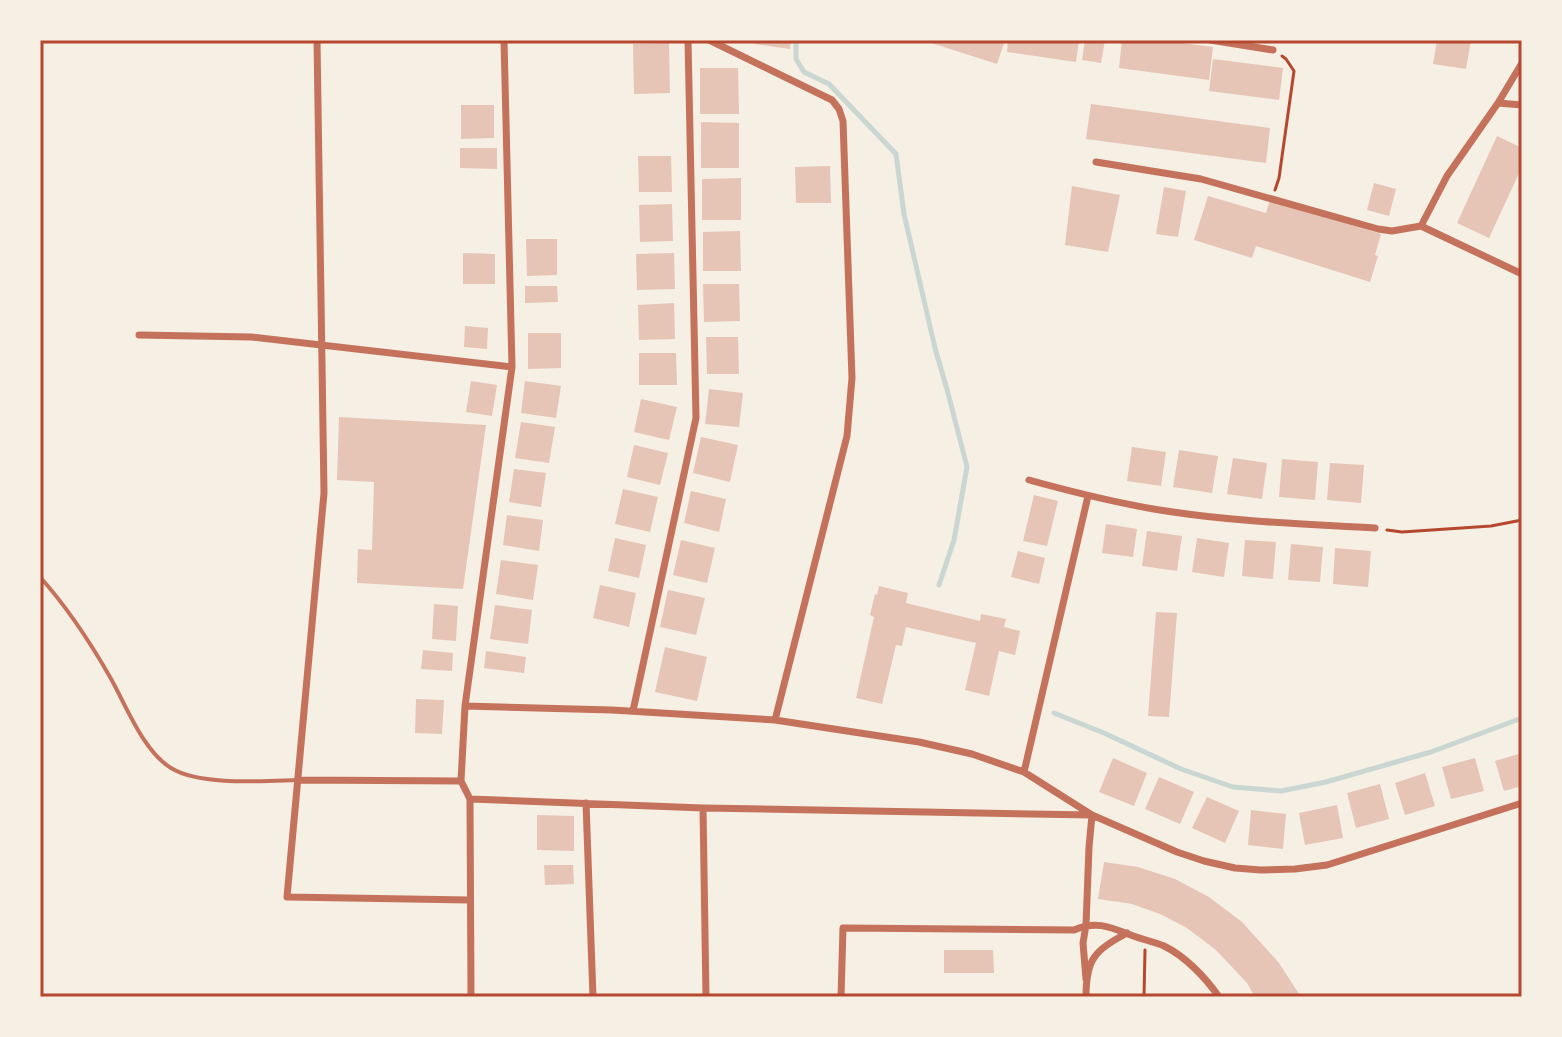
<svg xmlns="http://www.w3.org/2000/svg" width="1562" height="1037" font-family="'Sofia Sans Condensed',sans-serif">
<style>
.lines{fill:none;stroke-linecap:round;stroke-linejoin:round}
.stream{stroke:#c9d6d2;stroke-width:5}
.building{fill:#e6c5b7}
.path{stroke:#b5482f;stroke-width:3}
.service{stroke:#c5725c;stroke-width:4}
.minor{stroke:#c5725c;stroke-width:7}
.neatline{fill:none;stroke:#b5482f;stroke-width:3}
</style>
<rect width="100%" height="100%" fill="#f6efe4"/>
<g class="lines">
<!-- stream -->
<path class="stream" d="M796,40V59L804,72L829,84L896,154L904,214L917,270L935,348L948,393L967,467L954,540L939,585
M1054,713L1104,733L1181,769L1233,787L1281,791L1326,782L1431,752L1522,718"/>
</g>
<!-- building -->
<path class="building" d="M756,40H791L790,49L755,44Z
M922,40H1005L997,64Z
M1008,40H1079L1076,62L1007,52Z
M1085,40H1105L1101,63L1082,60Z
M1122,40H1159L1213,47L1209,80L1119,68Z
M1437,40H1471L1466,69L1433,64Z
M669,43L670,93L634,94L633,44Z
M1213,59L1283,68L1279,100L1209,91Z
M700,68H738L739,114H700Z
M1091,104L1270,128L1266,163L1086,139Z
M461,105H494V138L461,139Z
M701,122L739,123V168H701Z
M1497,136L1522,148V167L1489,238L1457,223Z
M460,148H497V169L460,168Z
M638,156H671L672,192H639Z
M830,166L831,203H796L795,167Z
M741,178V220H702V179Z
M1374,183L1396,189L1389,216L1367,210Z
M1072,186L1120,195L1108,252L1065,245Z
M1164,187L1186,191L1178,237L1156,234Z
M1208,196L1266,213L1270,200L1381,234L1375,255L1378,256L1370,282L1256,246L1252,258L1194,240Z
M672,204L673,241L640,242L639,205Z
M740,231L741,271H703V232Z
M526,239H557V275L527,276Z
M463,253L495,254V284H463Z
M674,253L675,289L637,290L636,254Z
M703,284H739L740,321L704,322Z
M525,286H557L558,302L525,303Z
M674,303L675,339L639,340L638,305Z
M465,326L488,328L487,349L464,347Z
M528,333H561V368L528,369Z
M706,337H738L739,374H707Z
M639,353H676L677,385H639Z
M471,381L497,385L492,416L466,412Z
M525,381L561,386L556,418L521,413Z
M709,389L743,393L739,427L705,424Z
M641,399L677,407L669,440L634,432Z
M339,417L486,425L463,589L357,583L358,549L372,550L374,482L337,480Z
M521,422L555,427L549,463L515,458Z
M701,437L738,445L730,482L693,473Z
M634,445L668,453L660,485L627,477Z
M1132,447L1166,452L1161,486L1127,481Z
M1179,450L1218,456L1212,493L1173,487Z
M1233,458L1267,463L1262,499L1227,494Z
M1282,459L1318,462L1315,500L1279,497Z
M1330,463L1364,465L1361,503L1327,500Z
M514,469L546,473L541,507L509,502Z
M623,489L658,497L650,532L615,524Z
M691,491L726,499L719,532L684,523Z
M1034,495L1058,501L1047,546L1023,541Z
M507,515L543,520L539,551L503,545Z
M1106,524L1137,529L1133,557L1102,553Z
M1147,531L1182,536L1177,571L1142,566Z
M615,538L646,545L639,578L608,571Z
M1197,538L1229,543L1224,577L1192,572Z
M681,540L715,548L707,583L673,575Z
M1245,540L1276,542L1273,579L1242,576Z
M1291,544L1323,547L1320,582L1288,580Z
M1335,548L1371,551L1368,587L1333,584Z
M1018,551L1045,558L1039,584L1011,577Z
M501,560L538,565L533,600L496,594Z
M600,585L636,593L629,627L593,618Z
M879,586L908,593L906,603L980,621L981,614L1006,619L1004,627L1020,631L1015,655L999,651L989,696L965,690L976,643L906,627L902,646L896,645L882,704L856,698L874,617L870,615L875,594L877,595Z
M668,590L705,598L696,635L660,627Z
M434,604L458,606L456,641L432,639Z
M495,605L532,610L528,644L490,639Z
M1156,612L1177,613L1169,717L1148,716Z
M665,647L707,657L697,701L655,692Z
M423,650L453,653L452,671L421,669Z
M486,651L526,657L524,673L484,668Z
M416,699L444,700L442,734L415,733Z
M1522,753V786L1504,791L1495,761Z
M1113,758L1147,773L1134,806L1099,792Z
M1475,758L1484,791L1451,799L1442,767Z
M1425,773L1435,806L1405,815L1395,783Z
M1159,777L1194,792L1180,824L1145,809Z
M1380,784L1389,819L1356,828L1347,793Z
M1207,797L1239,811L1225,843L1192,828Z
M1337,805L1343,838L1305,845L1299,813Z
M1251,810L1286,814L1283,849L1248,845Z
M537,815L574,816V851L537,850Z
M1104,862L1138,867L1175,879L1209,897L1242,922L1279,963L1301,997H1255L1247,983L1216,950L1187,928L1160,914L1132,904L1098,899Z
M544,865H573L574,884L545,885Z
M944,950H993L994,973H944Z"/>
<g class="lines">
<!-- path -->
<path class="path" d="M1275,190L1279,178L1294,71L1286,59L1282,56
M1387,530L1402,532L1491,526L1522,520
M1144,997L1145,950"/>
<!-- service -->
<path class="service" d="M40,577C67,607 90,642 110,677C126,705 143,751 171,768C200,786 264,781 298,780"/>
<!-- minor -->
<path class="minor" d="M317,40L324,493L287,897L469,900
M709,40L832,100L839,109L843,121L852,378L847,436L775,720
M1210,40L1273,50
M1522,63L1498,103L1522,105
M1096,162L1201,179L1378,229L1392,231L1421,226
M1421,226L1447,176L1498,103
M1421,226L1522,274
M139,335L251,337L512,367
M1029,480C1076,493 1124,505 1173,512C1239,522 1308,524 1375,528
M465,706L612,710L775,720L919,742L972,754L1024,772L1092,815L1177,852L1204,861L1235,868L1261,870L1295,869L1327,865L1522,803
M633,711L696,418L688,40
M1024,772L1088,496
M298,780L461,781
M470,799L703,808L1092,815
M586,803L593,997
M703,808L706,997
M1086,979L1083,943L1086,925L1089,847L1092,815
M471,997L470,799L461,781L465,706L512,367L504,40
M841,997L843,928L1074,930C1095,921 1108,926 1128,934C1140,939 1152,941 1164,946C1185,956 1206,978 1219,997
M1086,997C1086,959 1094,951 1127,933"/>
</g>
<!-- border -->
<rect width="1562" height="1037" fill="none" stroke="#f6efe4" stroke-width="84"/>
<rect x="42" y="42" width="1478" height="953" class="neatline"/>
</svg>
